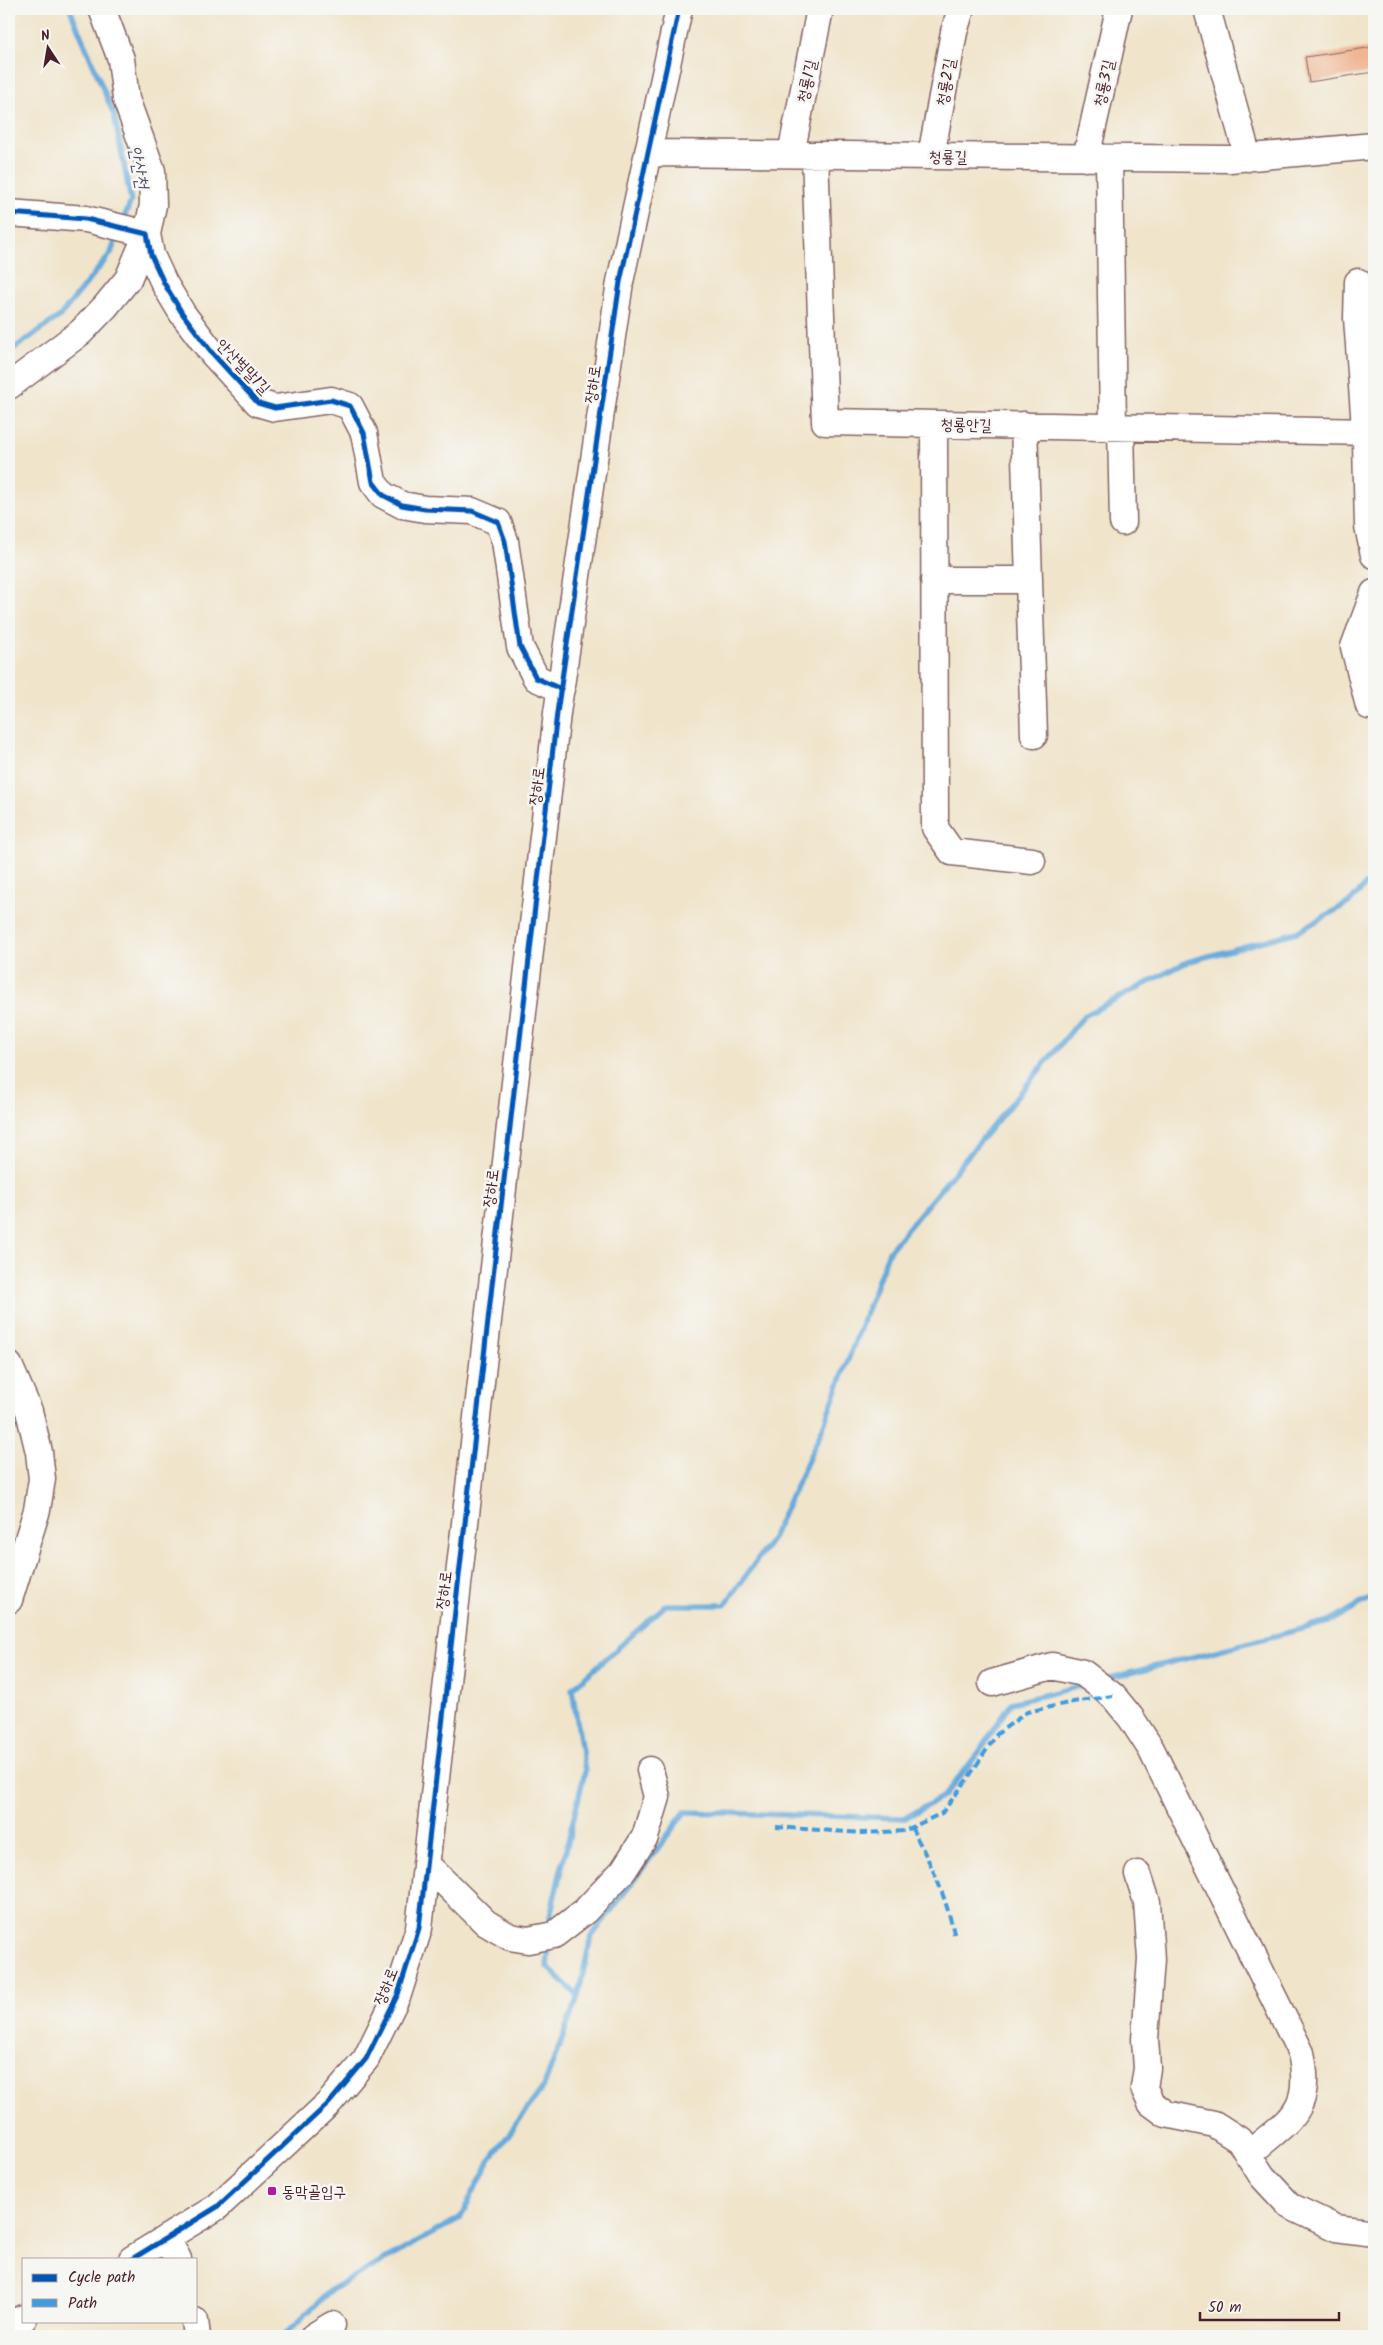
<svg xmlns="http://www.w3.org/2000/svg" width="1383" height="2345" font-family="Kalam,'Poor Story',sans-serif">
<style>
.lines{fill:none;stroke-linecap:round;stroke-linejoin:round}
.stream{stroke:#67aadb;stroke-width:5.5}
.building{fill:#efb18c}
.minor-casing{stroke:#846463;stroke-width:29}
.minor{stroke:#fff;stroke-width:26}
.quiet{stroke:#409be1;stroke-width:4;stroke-dasharray:8 4;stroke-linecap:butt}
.cycleway-casing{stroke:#f6f6f2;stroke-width:8}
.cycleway{stroke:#0057b8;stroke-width:5}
.poi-dot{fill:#b5179e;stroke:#f6f6f2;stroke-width:2}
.labels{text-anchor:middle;stroke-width:5;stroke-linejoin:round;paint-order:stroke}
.street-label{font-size:16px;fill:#4a1f2b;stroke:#f6f6f2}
.poi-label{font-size:16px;fill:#4a1f2b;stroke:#f6f6f2;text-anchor:start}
.water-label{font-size:18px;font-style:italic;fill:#545069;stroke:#f6f6f2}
</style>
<rect width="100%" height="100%" fill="#f6f6f2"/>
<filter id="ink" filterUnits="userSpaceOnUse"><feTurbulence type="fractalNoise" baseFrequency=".02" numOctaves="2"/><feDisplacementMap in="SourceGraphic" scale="10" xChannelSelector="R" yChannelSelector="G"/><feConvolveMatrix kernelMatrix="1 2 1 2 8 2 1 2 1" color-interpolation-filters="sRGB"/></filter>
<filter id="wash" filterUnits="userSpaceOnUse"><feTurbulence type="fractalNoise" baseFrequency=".0096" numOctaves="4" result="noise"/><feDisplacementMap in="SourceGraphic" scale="20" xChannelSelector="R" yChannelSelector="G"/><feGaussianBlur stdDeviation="1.12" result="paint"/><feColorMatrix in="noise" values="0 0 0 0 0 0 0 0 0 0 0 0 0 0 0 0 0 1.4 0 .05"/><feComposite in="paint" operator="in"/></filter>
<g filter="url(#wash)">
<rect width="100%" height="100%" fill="#f0e4ca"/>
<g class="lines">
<!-- stream -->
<path class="stream" d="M70,9L114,115L131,201L122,222
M9,352L60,316L111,253L118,233
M9,1432V1442
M1106,1679L1329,1622L1374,1596
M549,1930L550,1916L585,1771L572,1689L666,1605H725L771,1540L821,1432L889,1251L1084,1016L1187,962L1297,932L1350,902L1374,876
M549,1944L547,1967L578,1996
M283,2336L331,2290L460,2218L490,2160L544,2086L578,1996L591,1937L685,1812L905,1818L944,1796L980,1751L1011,1703L1085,1685"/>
</g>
<g id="blocks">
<!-- building -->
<path class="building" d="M1374,47V72L1309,82L1305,57Z"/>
</g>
</g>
<g filter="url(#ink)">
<use href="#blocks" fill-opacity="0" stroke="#846463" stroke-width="1"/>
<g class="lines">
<!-- minor casing -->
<g class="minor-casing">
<path id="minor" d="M1207,9L1248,158
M648,153L1230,159L1374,146
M791,154L820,9
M815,155L825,422L1374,432
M931,156L954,32L961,9
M1086,158L1119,9
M1109,158L1113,427
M9,213L86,219L147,234L151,255L164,283L182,313L213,354L258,403L275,408L331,400L350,406L364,433L373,482L383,495L402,505L425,509L472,511L498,522L505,541L520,647L536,678L561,689
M1358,282L1357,318L1366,441L1368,526L1374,555
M9,386L81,332L105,307L128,279L147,234L153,205L152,171L126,99L121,59L102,9
M934,424L935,828L952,852L1032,861
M1024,425L1034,735
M1121,427L1123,522
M934,580H1029
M1369,706L1354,647L1374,593
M9,1365L29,1411L39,1452L42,1479L37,1510L9,1600
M992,1683L1052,1666L1083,1673L1113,1696L1131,1718L1151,1749L1301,2053C1314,2112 1288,2119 1248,2155
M426,1864L486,1923L510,1937L528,1940L554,1935L585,1911L623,1871L645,1837L657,1797L650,1770
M1138,1874L1147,1902L1151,1959L1145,2039L1147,2068L1144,2088L1151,2103L1166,2114L1214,2124L1239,2140L1262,2176L1290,2206L1336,2228L1374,2233
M166,2238L178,2259
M132,2259L217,2207L329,2103L366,2059L398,1994L419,1928L557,713L620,282L679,9
M195,2321L197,2336
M9,2324L24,2318
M314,2336L332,2325"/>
</g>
<!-- minor -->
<use href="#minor" class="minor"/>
<!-- quiet -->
<path class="quiet" d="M776,1827L862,1833L904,1831L942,1813L968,1778L997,1734L1027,1712L1073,1702L1113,1696
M911,1827C932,1865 946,1896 955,1938"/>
<!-- cycleway casing -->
<g class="cycleway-casing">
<path id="cycleway" d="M9,213L86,219L147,234L151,255L164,283L182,313L213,354L258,403L275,408L331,400L350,406L364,433L373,482L383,495L402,505L425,509L472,511L498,522L505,541L520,647L536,678L561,689
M132,2259L217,2207L329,2103L366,2059L398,1994L419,1928L557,713L620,282L679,9"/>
</g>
<!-- cycleway -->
<use href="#cycleway" class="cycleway"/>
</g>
</g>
<!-- markers -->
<rect class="poi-dot" x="267" y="2186" width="10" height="10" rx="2.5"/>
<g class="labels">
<!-- street labels -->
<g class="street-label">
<text transform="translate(806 81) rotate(-78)" y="6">청룡1길</text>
<text transform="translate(945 82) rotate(-80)" y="6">청룡2길</text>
<text transform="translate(1103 83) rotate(-78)" y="6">청룡3길</text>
<text transform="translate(948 156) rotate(1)" y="6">청룡길</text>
<text transform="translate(244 366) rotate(46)" y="6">안산벌말1길</text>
<text transform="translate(592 384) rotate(-82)" y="6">장하로</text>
<text transform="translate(966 424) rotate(1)" y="6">청룡안길</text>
<text transform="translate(536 786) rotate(-83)" y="6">장하로</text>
<text transform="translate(490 1188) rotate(-83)" y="6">장하로</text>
<text transform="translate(443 1590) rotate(-83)" y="6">장하로</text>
<text transform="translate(385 1986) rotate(-68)" y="6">장하로</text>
</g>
<!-- poi labels -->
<g class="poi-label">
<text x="282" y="2197">동막골입구</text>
</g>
<!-- water labels -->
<g class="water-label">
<text transform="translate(139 167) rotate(79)" y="6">안산천</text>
</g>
</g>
<!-- margin -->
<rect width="1383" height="2345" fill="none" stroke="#f6f6f2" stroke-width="30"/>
<!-- legend -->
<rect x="22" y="2258" width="175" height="65" fill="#f6f6f2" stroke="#b1a0a2"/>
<rect x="32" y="2274" width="25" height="8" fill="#0057b8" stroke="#b1a0a2"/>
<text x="68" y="2282" font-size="15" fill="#4a1f2b">Cycle path</text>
<rect x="32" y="2299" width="25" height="8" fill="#409be1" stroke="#b1a0a2"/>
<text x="68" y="2308" font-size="15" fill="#4a1f2b">Path</text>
<!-- north arrow -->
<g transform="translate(48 48) rotate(348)" stroke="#f6f6f2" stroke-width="4" paint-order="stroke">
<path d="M0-4L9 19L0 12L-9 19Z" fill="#4a1f2b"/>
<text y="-8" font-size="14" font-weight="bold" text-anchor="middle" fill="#4a1f2b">N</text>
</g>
<!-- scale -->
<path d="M1200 2312v8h139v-8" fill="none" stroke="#4a1f2b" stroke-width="2.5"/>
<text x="1208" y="2312" font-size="15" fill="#4a1f2b" stroke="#f6f6f2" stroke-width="4" paint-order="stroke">50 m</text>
</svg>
